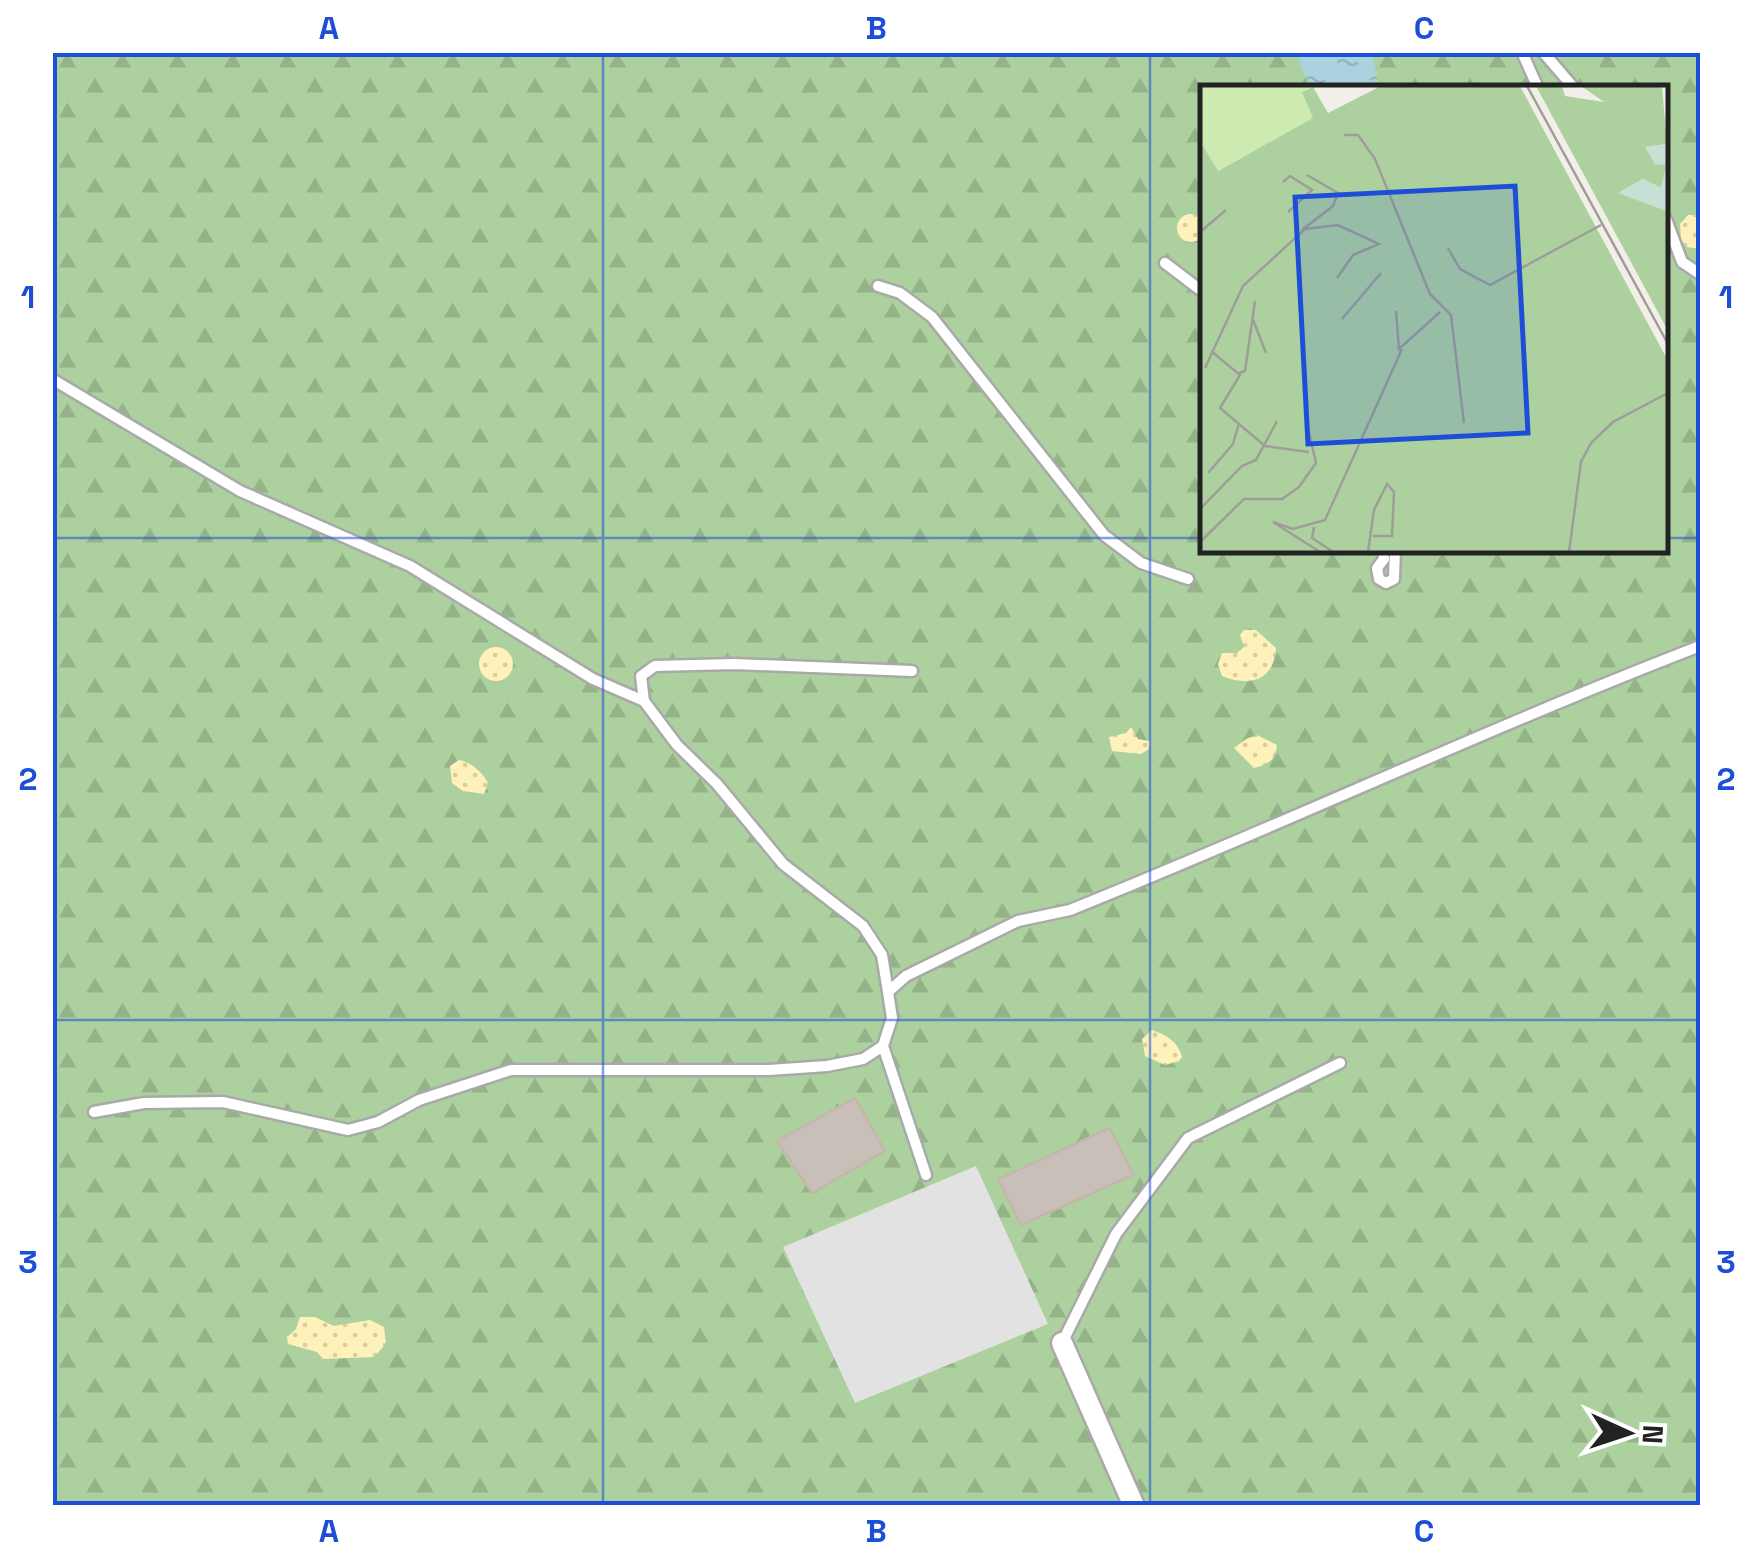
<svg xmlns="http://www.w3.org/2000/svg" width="1753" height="1558" font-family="'Space Grotesk',sans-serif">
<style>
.forest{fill:url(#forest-firs);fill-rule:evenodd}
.sand{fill:url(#sand-dots)}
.parking{fill:#e2e2e2}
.water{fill:url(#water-ripples)}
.building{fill:#c7bfb8;stroke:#c4b6ab;stroke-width:2.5}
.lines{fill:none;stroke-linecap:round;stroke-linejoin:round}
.service-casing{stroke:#a9a9a9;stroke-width:15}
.minor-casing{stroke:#a9a9a9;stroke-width:25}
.service{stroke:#fff;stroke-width:10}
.minor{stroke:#fff;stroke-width:20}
.grid{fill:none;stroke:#1d4ed8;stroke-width:2.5;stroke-opacity:0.55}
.inset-road{fill:none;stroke:#9f9d99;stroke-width:2.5}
.view{fill:#1d4ed8;fill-opacity:0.15;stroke:#1d4ed8;stroke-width:5}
.inset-edge{fill:none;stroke:#222;stroke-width:5}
.neatline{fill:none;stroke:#1d4ed8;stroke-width:4}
.grid-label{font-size:32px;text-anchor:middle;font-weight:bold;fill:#1d4ed8}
</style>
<defs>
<pattern id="forest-firs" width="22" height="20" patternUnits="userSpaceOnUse" patternTransform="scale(2.5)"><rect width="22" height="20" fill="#add19e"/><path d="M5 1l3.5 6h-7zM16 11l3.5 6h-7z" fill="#95b388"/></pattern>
<pattern id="sand-dots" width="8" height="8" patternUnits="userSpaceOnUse" patternTransform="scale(2.5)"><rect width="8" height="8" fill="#fff1ba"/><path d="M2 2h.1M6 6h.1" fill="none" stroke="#dacea0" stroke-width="1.8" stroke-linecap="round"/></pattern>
<pattern id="water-ripples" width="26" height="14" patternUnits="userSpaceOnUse" patternTransform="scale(2.5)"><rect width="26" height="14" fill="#aad3df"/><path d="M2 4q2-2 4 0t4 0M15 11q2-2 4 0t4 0" fill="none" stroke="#92b5bf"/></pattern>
</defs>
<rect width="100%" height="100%" fill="#f2efe9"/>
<!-- forest -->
<path class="forest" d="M53,53H1700V1505H53ZM1203,88H1666V550H1203Z"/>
<!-- sand -->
<path class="sand" d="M1177 228a14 14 0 1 1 28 0a14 14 0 1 1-28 0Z
M1688,215H1700V249L1687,247L1681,240L1680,224Z
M1244,630H1256L1276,648C1274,681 1250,687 1222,676L1218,664L1222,653H1237L1244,647L1240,635Z
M479 664a17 17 0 1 1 34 0a17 17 0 1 1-34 0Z
M1131,727L1138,739L1150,741L1149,749L1141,754L1112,751L1109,737L1126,733Z
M1257,735L1277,745C1275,761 1268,764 1254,768L1234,748L1246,739Z
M459,760C471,762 483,773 488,783L484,794L463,791L452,783L450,766Z
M1152,1030C1166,1035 1178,1041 1182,1057L1179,1061L1165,1065L1145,1056L1142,1039Z
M300,1317H315L334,1326L370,1320L384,1327L386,1344L374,1357L323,1359L317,1352L288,1344L287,1337L296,1329Z"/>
<!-- parking -->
<path class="parking" d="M976,1166L1048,1324L855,1403L783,1247Z"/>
<!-- water -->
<path class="water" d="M1298,53H1372L1379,87H1311L1301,68Z"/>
<!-- building -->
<path class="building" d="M855,1098L885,1151L812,1193L777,1141Z
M1110,1128L1133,1175L1021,1225L998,1179Z"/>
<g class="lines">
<!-- service casing -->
<g class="service-casing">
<path id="service" d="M1522,52L1538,88
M1543,52L1574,88
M1666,219L1682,262L1700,274
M1165,263L1203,292
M878,286L900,293L932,317L1104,535L1141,563L1188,579
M52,379L240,491L410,566L593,679L644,701
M1383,550L1384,559L1377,568L1379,579L1386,583L1394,579L1395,550
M888,992L882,955L863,926L783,864L717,784L677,745L644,701L641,676L655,666L734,664L912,671
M883,1046L926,1175
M94,1112L144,1103L223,1102L348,1130L378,1122L419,1100L511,1070H769L827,1066L863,1059L883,1046L892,1018L888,992L906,976L1018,921L1070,910C1282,825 1488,728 1700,646
M1062,1343L1116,1234L1188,1138L1340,1063"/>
</g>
<!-- minor casing -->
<g class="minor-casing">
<path id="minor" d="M1062,1343L1134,1506"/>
</g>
<!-- service -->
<use href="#service" class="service"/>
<!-- minor -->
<use href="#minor" class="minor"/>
</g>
<!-- grid -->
<path class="grid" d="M603,52V1506M1150,52V1506M52,538H1203M1666,538H1700M52,1020H1700"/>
<!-- overview -->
<g transform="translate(1200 85)">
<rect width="468" height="468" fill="#f2efe9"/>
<path d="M0,1H112L102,7L114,33L17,86L0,56Z" fill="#cdebb0"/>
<path d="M181,1H320L467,274V467H0V56L18,86L113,33L102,7L113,2L128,28ZM336,1H362L365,11L404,17L381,1H462L467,59L446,62L467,80L461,103L443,94L420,107L467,122V244Z" fill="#add19e"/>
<path d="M467,59L466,126L418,108L443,94L461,103L466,80L455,79L445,62Z" fill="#c6e0d4"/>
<path class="inset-road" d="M327,1L468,259M144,50H158L175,74L230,209L251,230L264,338M83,97L90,91L112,105L88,127M102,145L133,121L138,108L107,90M0,147L26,125M248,163L260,184L290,200L401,140M196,226L199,264L240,227M52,232L66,268M142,234L181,188M11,266L40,290L20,323L65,361L109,367M5,283L43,201L105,144L138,140L179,159L153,170L137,193M39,288L45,286L55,216M8,388L33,359L39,338M0,424L42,381L56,375L77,336M114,442L112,453L133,467M0,457L44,414H82L99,402L116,378L109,347M120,467L73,437L93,444L125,435L202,264M168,467L174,425L187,399L194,407L192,451H173M369,467L381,377L391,358L413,337L468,308"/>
<path class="view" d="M315,101L328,348L108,359L95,112Z"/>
<rect width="468" height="468" class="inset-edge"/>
</g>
<!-- border -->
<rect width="1753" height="1558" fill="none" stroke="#ffffff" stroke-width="110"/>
<!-- north arrow -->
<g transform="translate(1628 1433) rotate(93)" stroke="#ffffff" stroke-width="8" paint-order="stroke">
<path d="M0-8L18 38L0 25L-18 38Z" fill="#222222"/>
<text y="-15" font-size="28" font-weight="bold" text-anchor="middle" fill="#222222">N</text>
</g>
<rect x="55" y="55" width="1643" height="1448" class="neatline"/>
<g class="grid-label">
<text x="329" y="39">A</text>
<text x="876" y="39">B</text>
<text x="1424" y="39">C</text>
<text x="28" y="308">1</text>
<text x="1726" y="308">1</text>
<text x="28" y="790">2</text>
<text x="1726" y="790">2</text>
<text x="28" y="1273">3</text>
<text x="1726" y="1273">3</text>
<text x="329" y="1542">A</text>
<text x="876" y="1542">B</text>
<text x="1424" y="1542">C</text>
</g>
</svg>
